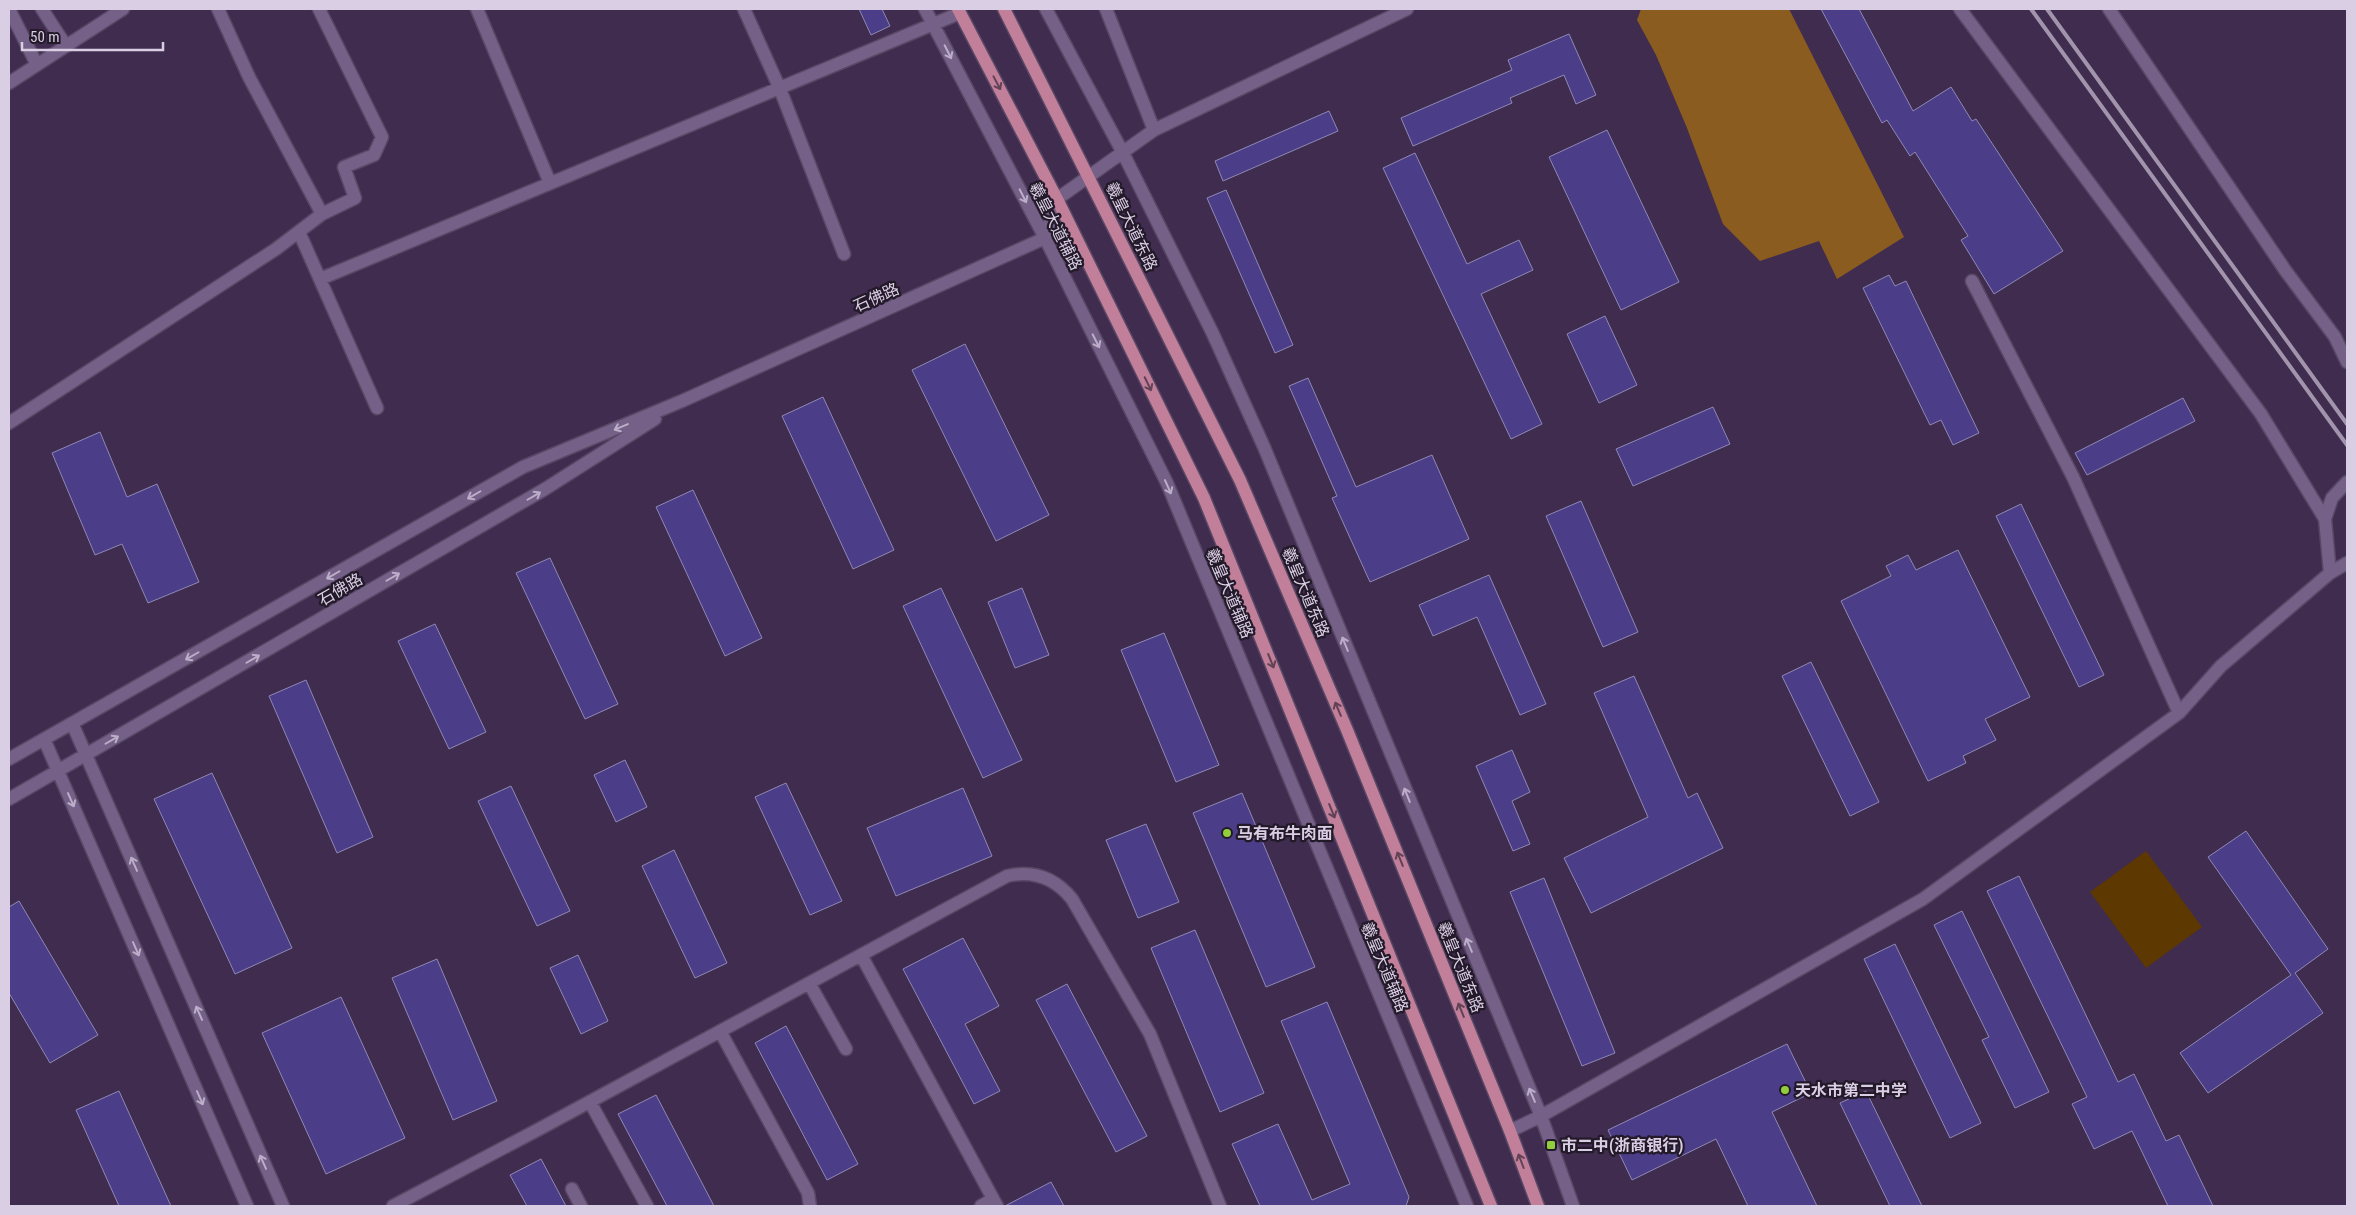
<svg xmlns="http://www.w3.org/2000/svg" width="2356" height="1215" font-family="'Roboto Condensed','Noto Sans SC',sans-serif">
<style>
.green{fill:#5d3800}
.forest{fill:#8b5c1f}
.building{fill:#4c3d88;stroke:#8e89b5}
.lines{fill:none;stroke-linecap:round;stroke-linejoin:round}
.minor-casing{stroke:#584765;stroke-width:15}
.major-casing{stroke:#584765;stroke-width:15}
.minor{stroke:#756087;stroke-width:12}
.major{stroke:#c27f99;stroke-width:12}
.rail{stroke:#a394ae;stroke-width:4}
.oneway{stroke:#bcadc8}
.oneway2{stroke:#624256}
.poi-dot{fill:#92cd3e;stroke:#221929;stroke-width:2}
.labels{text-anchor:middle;stroke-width:4.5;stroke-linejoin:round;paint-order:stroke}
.street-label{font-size:16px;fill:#dacee4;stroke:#221929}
.poi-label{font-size:16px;font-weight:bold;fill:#dacee4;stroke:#221929;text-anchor:start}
</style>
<rect width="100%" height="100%" fill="#402c4f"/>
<!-- green -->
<path class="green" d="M2146,851L2202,927L2146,968L2090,892Z"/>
<!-- forest -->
<path class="forest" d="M1641,9H1789L1904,237L1837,279L1819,241L1760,261L1723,224L1687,128L1656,55L1637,20Z"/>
<!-- building -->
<path class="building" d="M859,9H882L890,26L871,35Z
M1821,9H1859L1913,111L1951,87L1972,121L1976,119L2063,251L1994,294L1961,240L1968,236L1915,152L1910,156L1887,120L1882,123Z
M1569,34L1596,95L1576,104L1564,75L1510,98L1512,103L1413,146L1401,118L1512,70L1508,60Z
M1329,111L1338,131L1223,181L1215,161Z
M1607,130L1679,282L1621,310L1549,157Z
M1415,153L1467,264L1519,240L1533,270L1481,294L1542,424L1511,439L1383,168Z
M1226,190L1293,345L1275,353L1207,198Z
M1889,275L1895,286L1906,281L1979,433L1953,445L1941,420L1930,425L1863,288Z
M1605,316L1637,385L1599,403L1567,334Z
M965,344L1049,515L996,541L912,370Z
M1308,378L1356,487L1432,455L1469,539L1370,582L1332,498L1337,496L1289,386Z
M823,397L894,550L853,569L782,416Z
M2183,398L2195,421L2087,475L2075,453Z
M1713,407L1730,444L1633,486L1616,449Z
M100,432L127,497L157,484L199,582L148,603L122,544L95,555L52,453Z
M693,490L762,638L725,656L656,507Z
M1581,501L1638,632L1603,647L1546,516Z
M2021,504L2104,675L2079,687L1996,516Z
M1958,550L2030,697L1985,719L1996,740L1963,756L1966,763L1928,781L1841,601L1891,576L1886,566L1908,555L1916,570Z
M550,558L618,704L585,719L516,573Z
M1489,575L1546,704L1520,715L1477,617L1433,636L1419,605Z
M941,588L1022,760L983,778L903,606Z
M1022,588L1049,655L1015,668L988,602Z
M435,624L486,732L449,749L398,641Z
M1164,633L1219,765L1176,782L1121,650Z
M1811,662L1879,802L1850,816L1782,676Z
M1634,676L1688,798L1697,793L1723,848L1591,913L1564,858L1648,817L1594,693Z
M306,680L373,837L337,853L269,696Z
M1512,750L1530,792L1512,801L1530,844L1513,851L1476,766Z
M625,760L647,807L616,822L594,775Z
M212,773L292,948L235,974L154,799Z
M786,783L842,901L810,915L755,797Z
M511,786L570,911L537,926L478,801Z
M963,788L992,856L896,896L867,828Z
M1242,793L1315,967L1266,987L1193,813Z
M1146,824L1179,902L1138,918L1106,840Z
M2246,831L2328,949L2295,973L2323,1013L2208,1093L2180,1053L2291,975L2208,857Z
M674,850L727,963L695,978L642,866Z
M2019,876L2118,1082L2134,1074L2166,1141L2179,1135L2213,1206H2168L2132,1131L2094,1149L2072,1104L2087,1097L1987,891Z
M1544,878L1615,1053L1582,1066L1510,892Z
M19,901L98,1035L50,1063L9,993V907Z
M1962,911L2049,1092L2015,1108L1982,1040L1989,1037L1934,925Z
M1195,930L1264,1093L1220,1112L1151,948Z
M963,938L999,1006L965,1024L1000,1091L974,1104L903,969Z
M1895,944L1981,1123L1950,1138L1864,959Z
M578,955L608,1021L581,1034L550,968Z
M437,959L497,1101L453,1120L392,978Z
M1067,984L1147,1136L1116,1152L1036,1000Z
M341,997L405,1138L326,1174L262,1033Z
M1327,1002L1409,1197L1406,1206H1260L1232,1144L1278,1124L1312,1200L1350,1184L1281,1021Z
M786,1026L858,1164L827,1180L755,1043Z
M1787,1044L1811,1093L1772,1112L1817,1206H1748L1716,1139L1632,1180L1608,1130Z
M119,1091L171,1206H119L76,1110Z
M1866,1091L1922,1206H1890L1840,1103Z
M656,1095L714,1206H667L618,1114Z
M541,1159L566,1206H527L510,1175Z
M1051,1182L1064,1206H1005Z"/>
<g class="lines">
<!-- minor casing -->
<g class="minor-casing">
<path id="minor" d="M9,9L37,65
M42,9L66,46
M218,9L249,77L322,214
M477,9L550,183
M744,9L780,89L844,254
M925,9L1045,238L1167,483L1467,1206
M1046,9L1123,153L1213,334L1264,447L1541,1116L1573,1206
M1960,9L2261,414L2325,519
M2109,9L2285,270L2335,337L2347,362
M9,83L123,9
M1154,130L1407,9
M299,232L377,408
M320,279L960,13
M9,423L276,249L322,214L355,198L344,167L374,155L382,137L319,9
M2330,573L2325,519L2332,498L2347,482
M2179,713L2221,666L2330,573L2347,563
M72,723L283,1206
M44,739L247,1206
M9,759L523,467L682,401L1045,238L1057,199L1154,130L1106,9
M9,799L545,489L655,419
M861,955L997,1206
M809,983L846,1049
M720,1031L808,1193L810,1206
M590,1102L647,1206
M1510,1131L1541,1116L1923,899L2179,713L2073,477L1972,281
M572,1189L581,1206
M393,1206L543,1127L1007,876C1033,870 1055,878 1072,899L1150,1034L1220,1206
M981,1206L993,1199"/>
</g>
<!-- major casing -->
<g class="major-casing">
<path id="major" d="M958,9L1057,199L1204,498L1491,1206
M1004,9L1240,480L1347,730L1510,1131L1538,1206"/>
</g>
<!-- minor -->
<use href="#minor" class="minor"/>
<!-- major -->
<use href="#major" class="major"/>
<!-- rail -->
<path class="rail" d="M2031,9L2347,445
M2047,9L2347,424"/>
</g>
<!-- one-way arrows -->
<defs><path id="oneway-shaft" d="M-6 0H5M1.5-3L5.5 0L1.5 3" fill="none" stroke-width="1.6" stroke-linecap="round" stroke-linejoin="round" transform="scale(1.25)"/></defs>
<g class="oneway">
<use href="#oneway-shaft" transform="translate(948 52) rotate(63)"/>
<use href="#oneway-shaft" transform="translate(1023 196) rotate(63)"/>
<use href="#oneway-shaft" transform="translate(1096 341) rotate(63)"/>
<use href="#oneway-shaft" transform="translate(621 427) rotate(157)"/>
<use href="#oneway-shaft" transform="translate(1168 487) rotate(66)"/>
<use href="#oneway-shaft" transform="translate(474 495) rotate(150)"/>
<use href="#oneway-shaft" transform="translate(534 496) rotate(-30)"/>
<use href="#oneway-shaft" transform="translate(333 575) rotate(150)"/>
<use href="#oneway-shaft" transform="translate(393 577) rotate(-30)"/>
<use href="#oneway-shaft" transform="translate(1345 644) rotate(-112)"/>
<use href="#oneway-shaft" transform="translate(192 656) rotate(150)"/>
<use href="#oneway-shaft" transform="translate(253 659) rotate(-30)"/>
<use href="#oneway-shaft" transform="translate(112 740) rotate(-30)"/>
<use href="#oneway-shaft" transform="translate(1407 795) rotate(-112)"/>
<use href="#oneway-shaft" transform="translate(71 800) rotate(66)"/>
<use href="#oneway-shaft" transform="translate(134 864) rotate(-114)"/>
<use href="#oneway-shaft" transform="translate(1469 945) rotate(-113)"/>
<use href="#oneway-shaft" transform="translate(136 949) rotate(66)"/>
<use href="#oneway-shaft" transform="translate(199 1013) rotate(-114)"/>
<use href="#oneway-shaft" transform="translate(1532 1095) rotate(-113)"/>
<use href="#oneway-shaft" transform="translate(200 1098) rotate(66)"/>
<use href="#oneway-shaft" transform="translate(263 1162) rotate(-114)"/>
</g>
<g class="oneway2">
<use href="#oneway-shaft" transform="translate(997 83) rotate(62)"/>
<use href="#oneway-shaft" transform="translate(1148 384) rotate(64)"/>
<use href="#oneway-shaft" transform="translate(1271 661) rotate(68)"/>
<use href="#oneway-shaft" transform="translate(1338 709) rotate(-113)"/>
<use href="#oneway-shaft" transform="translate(1332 811) rotate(68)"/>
<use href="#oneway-shaft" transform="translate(1400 859) rotate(-112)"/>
<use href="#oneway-shaft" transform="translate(1461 1010) rotate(-112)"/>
<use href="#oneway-shaft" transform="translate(1521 1161) rotate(-111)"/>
</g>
<!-- markers -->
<g class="poi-dot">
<circle cx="1227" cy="833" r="5"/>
<circle cx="1785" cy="1090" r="5"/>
<rect x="1546" y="1140" width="10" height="10" rx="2.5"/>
</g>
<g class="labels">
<!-- street labels -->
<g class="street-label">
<text transform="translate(1056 226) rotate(63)" y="6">羲皇大道辅路</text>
<text transform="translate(1132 226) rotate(64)" y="6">羲皇大道东路</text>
<text transform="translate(876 297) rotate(-24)" y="6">石佛路</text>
<text transform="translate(340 589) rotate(-30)" y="6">石佛路</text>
<text transform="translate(1306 592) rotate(67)" y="6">羲皇大道东路</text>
<text transform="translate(1230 593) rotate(67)" y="6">羲皇大道辅路</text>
<text transform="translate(1385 967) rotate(67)" y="6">羲皇大道辅路</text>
<text transform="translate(1461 967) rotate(68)" y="6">羲皇大道东路</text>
</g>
<!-- poi labels -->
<g class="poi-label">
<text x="1237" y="839">马有布牛肉面</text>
<text x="1795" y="1096">天水市第二中学</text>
<text x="1561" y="1151">市二中(浙商银行)</text>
</g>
</g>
<!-- border -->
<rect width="2356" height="1215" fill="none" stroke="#dacee4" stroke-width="20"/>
<!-- scale -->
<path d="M22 42v8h141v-8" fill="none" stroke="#dacee4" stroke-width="2.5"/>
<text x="30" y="42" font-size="15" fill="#dacee4" stroke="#221929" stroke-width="4" paint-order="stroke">50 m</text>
</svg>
